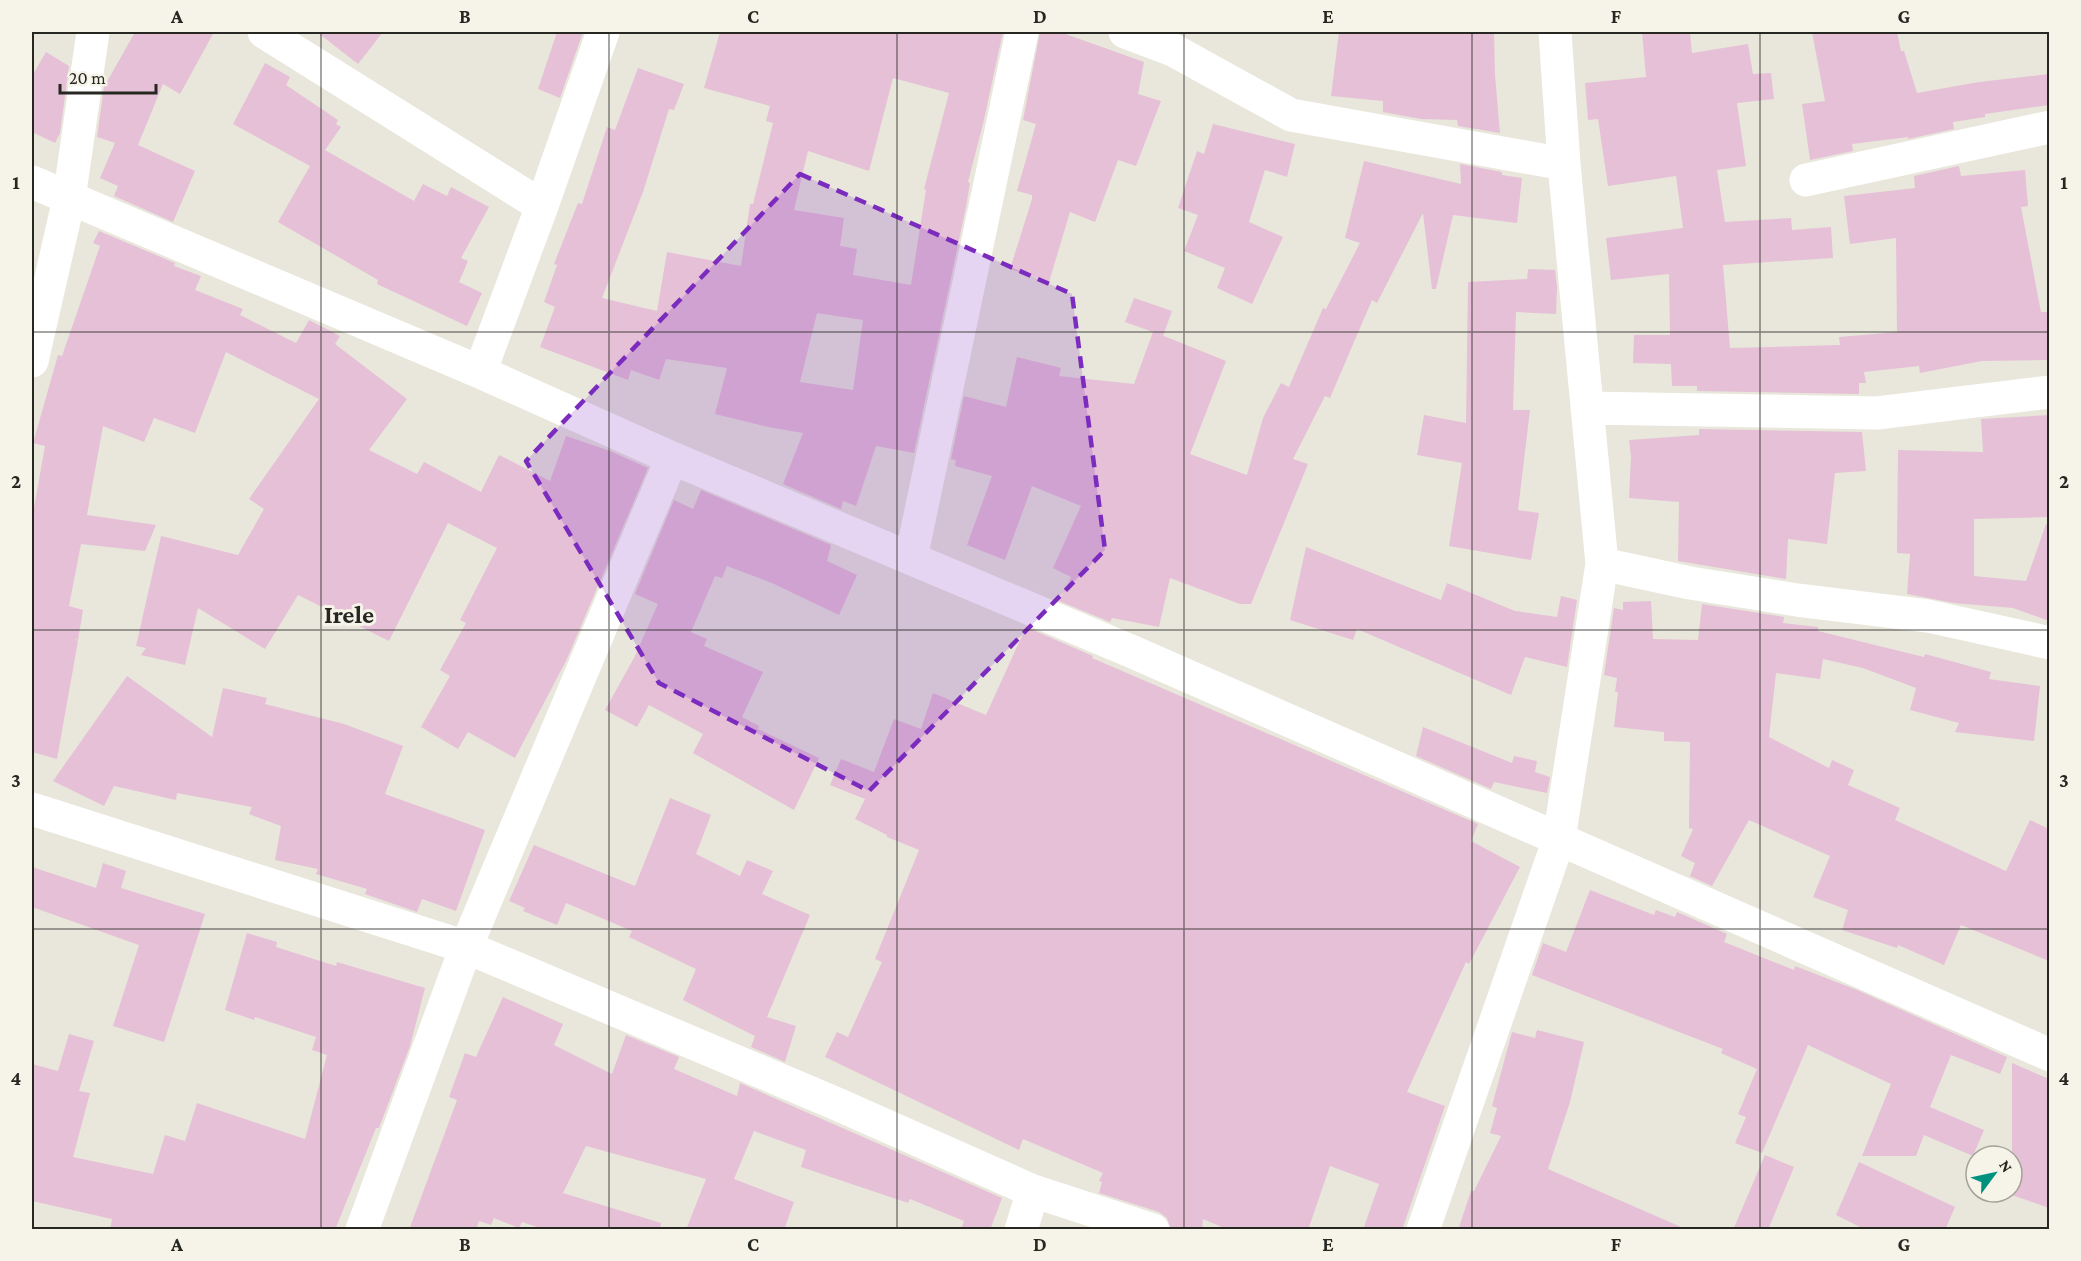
<svg xmlns="http://www.w3.org/2000/svg" width="2081" height="1261" font-family="'Crimson Pro',serif">
<style>
.building{fill:#e5c0d7;fill-rule:evenodd}
.lines{fill:none;stroke-linecap:round;stroke-linejoin:round}
.street{stroke:#fff;stroke-width:33}
.marked{fill:#7b2cbf;fill-opacity:0.2;stroke:#7b2cbf;stroke-width:4.5;stroke-dasharray:12 8;stroke-linejoin:round}
.grid{fill:none;stroke:#272722;stroke-width:1.5;stroke-opacity:0.55}
.labels{text-anchor:middle;stroke-width:6;stroke-linejoin:round;paint-order:stroke}
.district-label{font-size:26px;font-weight:bold;fill:#272722;stroke:#f6f4e9}
.neatline{fill:none;stroke:#272722;stroke-width:2}
.grid-label{font-size:20px;text-anchor:middle;font-weight:bold;fill:#272722}
</style>
<rect width="100%" height="100%" fill="#e9e7db"/>
<!-- building -->
<path class="building" d="M135,32H214L180,94L163,84L138,145L195,171L173,222L114,196L118,186L100,178L115,143L97,137L104,87Z
M317,32H383L358,64Z
M557,32H583L560,98L538,89Z
M720,32H1003L983,124L968,182L970,183L966,207L914,453L876,446L856,506L843,501L841,509L783,484L803,433L768,427L715,414L727,368L666,359L659,380L631,370L628,380L540,347L555,307L544,302L557,265L554,264L578,203L582,204L607,127L615,130L638,68L684,84L674,110L669,109L643,192L602,298L657,311L667,252L741,266L750,204H753L773,123L766,121L770,106L704,88ZM893,78L949,93L924,189L926,190L911,285L853,275L857,249L840,246L844,218L794,210L808,151L869,171ZM817,313L863,320L853,390L800,382Z
M1040,32H1060L1144,62L1138,94L1161,101L1136,166L1118,160L1095,222L1070,212L1049,282L1010,269L1032,199V195L1017,191L1036,124L1023,120Z
M1339,32H1494L1495,75L1500,133L1458,126L1457,120L1421,119L1383,112V101L1331,96Z
M1642,32H1690L1692,53L1748,44L1753,74L1771,73L1774,99L1737,103L1746,166L1717,170L1725,222L1791,218L1792,230L1831,227L1833,258L1723,265L1730,348L1840,345L1839,337L1897,332L1896,238L1850,244L1844,196L1915,188L1914,176L1959,166L1961,176L2025,170L2028,206L2021,207L2041,312H2049V360L1982,361L1920,373L1919,366L1864,372L1866,383H1859V394L1697,391V386H1672L1671,364L1633,363L1634,335H1670L1669,274L1611,280L1606,238L1683,228L1676,176L1608,186L1598,119L1588,120L1585,83L1646,77Z
M1812,32H1897L1901,51H1904L1917,93L1979,82L2049,74V105L1985,114V117L1953,122L1954,129L1908,139V137L1852,144L1853,151L1810,160L1802,104L1825,101Z
M46,52L69,66L60,133L55,143L32,132V76Z
M265,63L290,77L286,85L338,120L336,124L341,127L325,150L414,201L423,184L447,196L451,187L489,207L461,258L468,261L459,282L482,293L467,326L377,284L378,280L278,222L310,166L233,124Z
M1213,124L1295,144L1287,177L1265,170L1249,222L1283,237L1252,304L1217,288L1225,268L1184,251L1198,215L1178,208L1197,151L1204,154Z
M1364,161L1461,184L1460,164L1502,172V175L1522,178L1517,223L1453,215L1436,289H1432L1423,213L1377,303L1372,300L1330,398L1325,396L1293,459L1308,464L1251,604H1240L1170,578L1159,627L1112,618L1110,622L1059,601L1071,577L1053,568L1081,506L1032,486L1005,560L967,545L992,476L955,466L956,460L951,459L964,396L1006,407L1017,357L1061,368L1059,376L1134,384L1153,332L1125,322L1134,298L1172,311L1163,336L1159,334L1226,361L1190,454L1247,475L1263,418L1281,383L1289,387L1323,308L1326,309L1360,243L1345,238Z
M99,231L175,263L174,266L201,276L195,290L243,309L240,315L296,343L309,320L340,336L335,344L407,399L369,450L417,474L424,462L481,492L499,455L550,481L566,436L610,451L648,468L567,659L515,758L468,732L458,749L421,727L450,676L440,670L466,623L460,620L497,548L448,523L389,641L298,595L265,649L198,608L185,665L141,655L146,648L136,646L161,536L238,555L264,509L249,499L319,399L226,352L195,433L154,418L144,442L103,426L87,515L156,525L145,551L81,544L69,606L83,610L78,640L75,639L78,641L57,759L32,752V519L45,446L33,443L58,355L62,356L100,246L93,243Z
M1528,269L1555,270L1557,287L1556,314L1516,312L1513,410H1530L1518,510L1539,513L1531,560L1449,546L1462,463L1417,455L1424,415L1466,423L1468,282L1527,279Z
M2049,415V517L1974,519V576L2026,581L2046,524L2049,525V621L2013,608L1954,603L1907,594L1910,554L1897,553L1898,450L1983,452L1981,419Z
M1699,429L1862,432L1866,471L1835,473L1827,544L1788,539L1786,579L1678,561L1679,502L1629,498L1631,457L1629,440L1699,435Z
M701,490L831,545L827,561L857,575L839,615L772,583L727,566L722,578L715,576L691,632L707,639L704,646L763,672L742,717L759,726L758,729L819,758L794,810L693,753L703,734L649,705L637,727L605,710L634,658L658,604L635,594L674,500L693,509Z
M1306,547L1441,600L1447,583L1515,611L1557,617L1561,596L1577,600L1567,667L1525,657L1511,695L1357,629L1353,640L1290,620Z
M1651,601L1653,639L1698,640L1702,604L1784,617L1783,623L1818,627V631L1924,657L1925,654L1991,672L1989,679L2040,686L2034,741L1955,732L1959,723L1910,710L1916,688L1863,668L1823,659L1820,679L1776,673L1769,737L1829,768L1832,760L1854,770L1848,785L1900,808L1895,820L2006,871L2030,820L2049,829V961L1961,925L1944,965L1898,945L1897,948L1842,930L1848,910L1813,897L1830,856L1749,820L1712,886L1690,876L1695,863L1681,856L1693,829L1689,828L1690,742L1664,741V732L1614,727L1618,692H1615L1617,678L1604,675L1614,608L1623,610V602Z
M1026,627L1093,656L1092,658L1478,824L1471,841L1520,867L1469,964L1466,962L1407,1092L1445,1106L1402,1230H1363L1379,1184L1330,1166L1308,1230H1229L1203,1219L1202,1230H1171L1167,1218L1159,1212L1099,1193L1102,1182L1099,1181L1103,1173L1023,1139L1019,1150L825,1057L837,1032L848,1037L882,962L875,959L919,850L887,837V835L855,819L865,799L830,785L841,759L874,772L894,719L921,729L933,693L986,715Z
M127,676L212,737L223,688L267,698L265,704L344,724L403,746L385,794L485,830L456,911L422,899L417,912L365,894L367,889L316,874L318,869L275,860L281,826L249,814L252,807L177,793L176,800L114,786L104,806L53,781Z
M1423,727L1512,763L1514,756L1537,761L1535,772L1550,777L1547,793L1494,782L1491,789L1416,756Z
M670,798L711,815L696,854L740,876L747,860L773,871L762,894L810,915L767,1017L796,1026L785,1062L751,1047L755,1036L683,1000L696,969L629,937L632,931L566,903L557,925L523,911L525,908L509,901L534,845L635,886Z
M103,863L126,871L121,888L205,914L164,1042L113,1026L139,945L32,907V867L96,888Z
M1590,890L1654,915L1656,910L1675,917L1677,912L1727,934L1724,942L1794,970L1795,966L1857,990L2007,1057L2000,1074L1951,1055L1930,1107L1984,1130L1973,1156L1924,1135L1916,1156H1862L1891,1084L1808,1045L1762,1153L1735,1143L1746,1117L1738,1114L1757,1069L1721,1053L1723,1049L1532,975L1543,943L1566,952Z
M247,933L277,942L276,947L336,966L337,962L425,988L410,1046L379,1128H376L335,1230H110L112,1219L32,1201V1064L58,1071L69,1034L94,1041L79,1091L90,1093L73,1157L153,1174L165,1135L185,1141L197,1103L305,1139L327,1055L312,1050L316,1037L255,1017L254,1020L225,1010Z
M503,997L563,1024L554,1045L612,1074L626,1035L679,1057L674,1069L737,1096L740,1083L1002,1198L990,1230H961L964,1221L910,1199L908,1203L801,1167L806,1150L754,1131L734,1179L794,1202L784,1230H686L706,1179L586,1146L563,1193L661,1223L660,1230H546L522,1222L519,1228L494,1218L491,1225L479,1221L476,1230H409L457,1100L449,1097L465,1053L476,1057Z
M1537,1030L1584,1042L1570,1102L1548,1169L1688,1230H1458L1471,1191H1474L1501,1136L1490,1133L1497,1108L1492,1106L1512,1032L1535,1038Z
M2012,1063L2049,1079V1208L2012,1195Z
M1765,1155L1794,1167L1768,1230H1733Z
M1859,1162L1955,1207L1945,1230H1866L1836,1215Z"/>
<g class="lines">
<!-- street -->
<path class="street" d="M264,32L542,206
M1125,32L1173,50L1291,115L1564,164
M1806,180L2050,127
M32,182L480,372L672,458L1133,652L2050,1055
M32,361L69,199L93,32
M480,372L542,206L603,32
M1588,408L1877,413L2050,392
M911,558L1022,32
M1602,564L1690,583L1797,600L1928,616L2050,643
M32,809L466,947L837,1104L1033,1191L1153,1230
M362,1230L466,947L672,458
M1021,1230L1033,1191
M1423,1230L1559,839L1602,564L1564,164L1555,32"/>
</g>
<!-- marked area -->
<path class="marked" d="M800,174L1072,294L1105,550L869,791L659,683L526,461Z"/>
<!-- grid -->
<path class="grid" d="M321,32V1230M609,32V1230M897,32V1230M1184,32V1230M1472,32V1230M1760,32V1230M32,332H2050M32,630H2050M32,929H2050"/>
<g class="labels">
<!-- district labels -->
<g class="district-label">
<text x="349" y="623">Irele</text>
</g>
</g>
<!-- border -->
<rect width="2081" height="1261" fill="none" stroke="#f6f4e9" stroke-width="66"/>
<!-- north arrow -->
<g transform="translate(1994 1174) rotate(57)"><circle r="28" fill="#f6f4e9" stroke="#a3a299" stroke-width="1.5"/>
<path d="M0-4.5L10 22L0 15L-10 22Z" fill="#00927f"/>
<text y="-9" font-size="16" font-weight="bold" text-anchor="middle" fill="#272722">N</text>
</g>
<!-- scale -->
<path d="M60 84v9h96v-9" fill="none" stroke="#272722" stroke-width="3"/>
<text x="69" y="84" font-size="18" fill="#272722" stroke="#f6f4e9" stroke-width="4.5" paint-order="stroke">20 m</text>
<rect x="33" y="33" width="2015" height="1195" class="neatline"/>
<g class="grid-label">
<text x="177" y="23">A</text>
<text x="465" y="23">B</text>
<text x="753" y="23">C</text>
<text x="1040" y="23">D</text>
<text x="1328" y="23">E</text>
<text x="1616" y="23">F</text>
<text x="1904" y="23">G</text>
<text x="16" y="189">1</text>
<text x="2064" y="189">1</text>
<text x="16" y="488">2</text>
<text x="2064" y="488">2</text>
<text x="16" y="787">3</text>
<text x="2064" y="787">3</text>
<text x="16" y="1085">4</text>
<text x="2064" y="1085">4</text>
<text x="177" y="1251">A</text>
<text x="465" y="1251">B</text>
<text x="753" y="1251">C</text>
<text x="1040" y="1251">D</text>
<text x="1328" y="1251">E</text>
<text x="1616" y="1251">F</text>
<text x="1904" y="1251">G</text>
</g>
</svg>
